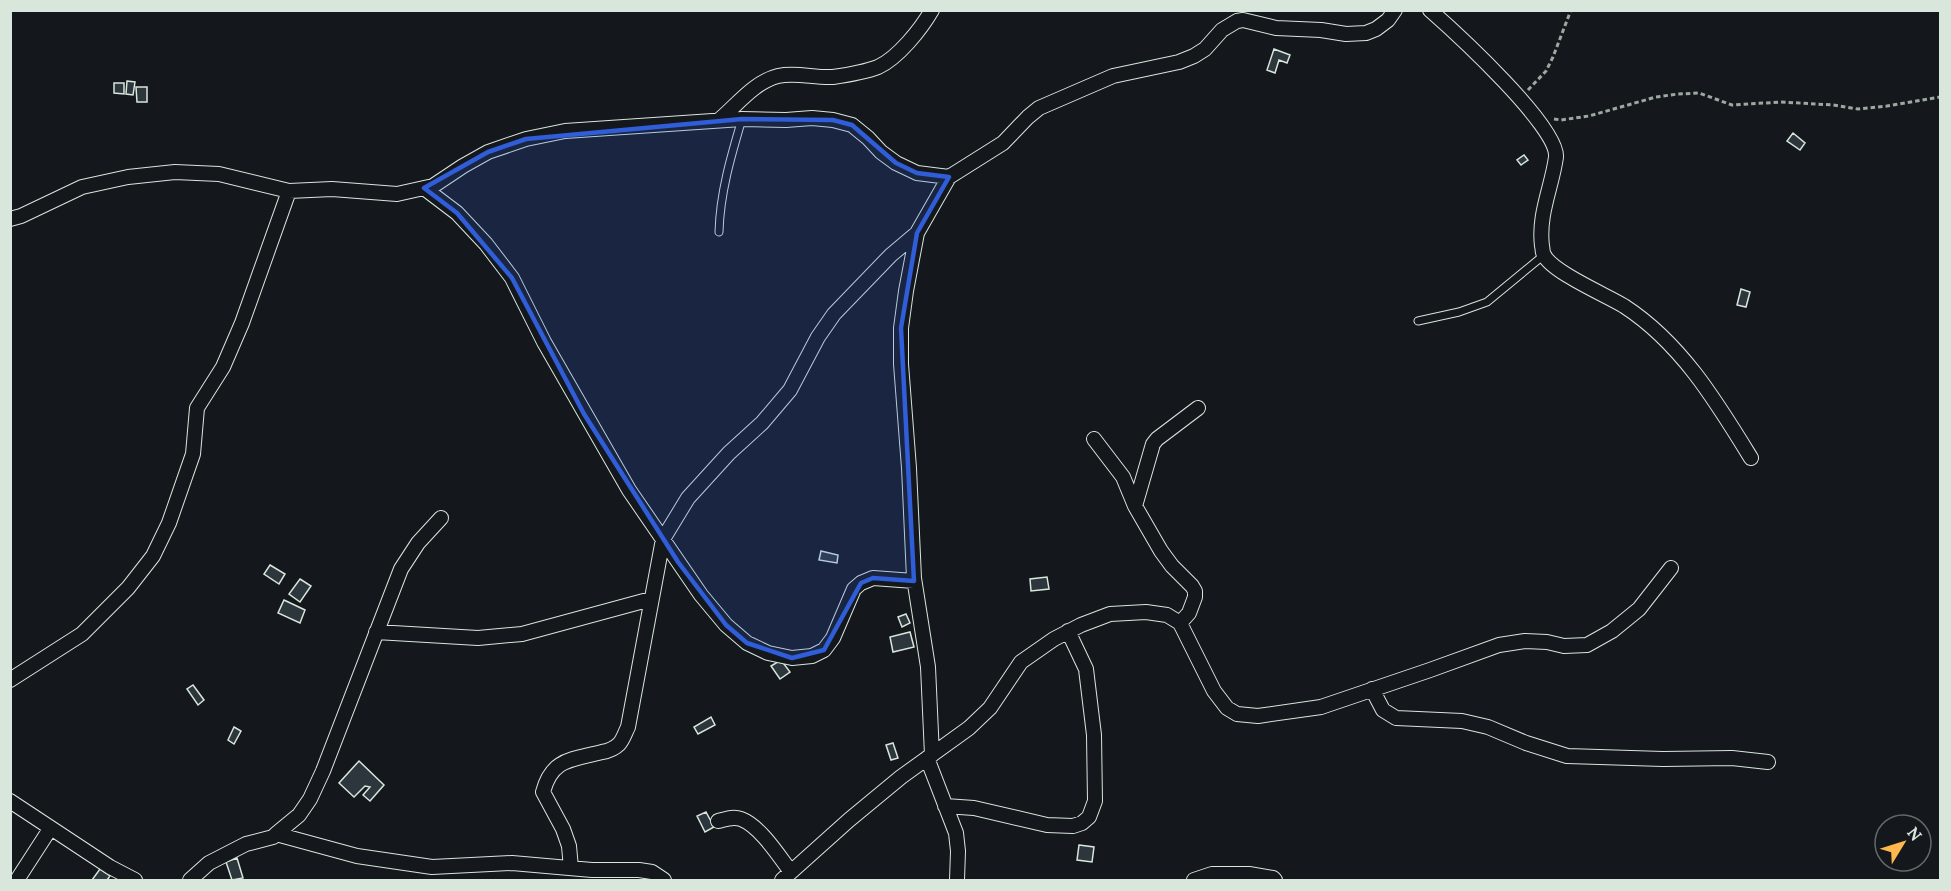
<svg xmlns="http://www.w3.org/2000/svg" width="1951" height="891" font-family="Lora,serif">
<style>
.building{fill:#2c363c;stroke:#d8e6dc;stroke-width:1.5}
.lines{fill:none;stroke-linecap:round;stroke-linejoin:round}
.service-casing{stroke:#d8e6dc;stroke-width:9}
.minor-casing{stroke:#d8e6dc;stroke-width:16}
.path{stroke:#9da8a2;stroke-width:3;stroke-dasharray:4.5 3;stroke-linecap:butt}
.service{stroke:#14181c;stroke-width:7}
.minor{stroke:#14181c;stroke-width:14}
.marked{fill:#305dd8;fill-opacity:0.2;stroke:#305dd8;stroke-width:4.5;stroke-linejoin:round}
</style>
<rect width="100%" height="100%" fill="#14181c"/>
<!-- building -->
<path class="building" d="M1274,49L1290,55L1287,63L1279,60L1275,73L1267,70Z
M127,81L135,82L133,95L126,94Z
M114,83H124V94L114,93Z
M136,87H147V102H137Z
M1793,133L1805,143L1800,150L1787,141Z
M1524,155L1528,160L1521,165L1517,160Z
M1741,289L1750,292L1746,307L1737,305Z
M821,551L838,555L837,563L819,560Z
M270,565L285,574L279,584L264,574Z
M1047,577L1049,589L1031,591L1030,579Z
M300,579L311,586L300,602L289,594Z
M284,600L305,610L300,623L278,613Z
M906,614L910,623L902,627L898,617Z
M910,632L914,647L893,652L890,637Z
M781,660L790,672L780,679L771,666Z
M193,685L204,700L198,705L187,689Z
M711,717L715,725L698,734L694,727Z
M234,727L241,731L234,744L228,740Z
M893,743L898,758L891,760L886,745Z
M359,761L384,785L370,801L363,795L370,787L365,786L354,797L339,783Z
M706,812L714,827L705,832L697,816Z
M1079,845L1094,847L1092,862L1077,860Z
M237,858L243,878L232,880L226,862Z
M100,869L110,876L107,880H92Z"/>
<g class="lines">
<!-- service casing -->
<g class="service-casing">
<path id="service" d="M719,232C720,193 731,156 742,119
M1418,321L1459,312L1487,302L1544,255"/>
</g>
<!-- minor casing -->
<g class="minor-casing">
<path id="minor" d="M1430,10C1455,32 1559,127 1556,157C1552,187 1538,214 1542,246C1543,249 1542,252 1544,255C1552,272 1606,295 1624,306C1681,343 1716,401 1751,458
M719,120C737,105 754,82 778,76C796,72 814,78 833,77C847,75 865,72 878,67C898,58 921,29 932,10
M424,188L457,213L486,244L512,278L544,342L629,490L701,595L726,625L747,643L768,653L792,658L812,656L824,650L833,638L854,589L861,583L873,578L914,581
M10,219L21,216L82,187L128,177L175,172L219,174L289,191L332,189L397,194L433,186L463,166L488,152L526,139L565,131L742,119L786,120L812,118L833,120L852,125L868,138L881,152L896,163L917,173L949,177L1003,143L1028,117L1039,108L1113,76L1179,62L1194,56L1205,49L1222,30L1237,21L1243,20L1276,28L1321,30L1346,34L1366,33L1376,29L1388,20L1395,10
M1094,439L1123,477L1135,506L1161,551L1172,566L1192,586L1195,591V597L1189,613L1180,623
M1135,506L1153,444L1157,439L1198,408
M376,632L478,638L522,634L651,599
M10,680L82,634L128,588L153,556L169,523L193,454L197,408L223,367L242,323L289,191
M1372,689L1383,710L1396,718L1462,721L1488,727L1526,743L1567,756L1663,759L1732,758L1768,762
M932,755L928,667L914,578L909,468L901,364V328L906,291L917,233L949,177
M927,758L956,833L958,851L957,880
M10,801L110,867L135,880
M945,806L974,808L1047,825L1073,826L1082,823L1089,817L1095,801L1094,735L1086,669L1068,631
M718,821C726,819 733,816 741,819C760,826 779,856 791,872
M276,834L357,856L432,867L512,863L592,870H639L652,872L664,880
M571,868L569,846L563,829L543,792C552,758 572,760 602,752C608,751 614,749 619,744C623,740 625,733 628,727L663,539L688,498L729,453L762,423L790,390L818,337L834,314L891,255L917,233
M17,880L50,829
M190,880L209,863L246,844L273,837L276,834L299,815L310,799L323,771L401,569L418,543L441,518
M782,880L849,820L901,777L969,728L990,708L1021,662L1054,639L1081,625L1110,614L1146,612L1167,615L1180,623L1214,691L1227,708L1237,714L1258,716L1321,707L1430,670L1499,645L1525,641L1547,642L1564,646L1587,645L1612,631L1639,609L1671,568
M1194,880L1212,874H1249L1273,878L1275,880"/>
</g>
<!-- path -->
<path class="path" d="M1528,90L1546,71L1553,57L1571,10
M1554,119L1561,120L1589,116L1656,97L1678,94L1699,93L1732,105L1781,102L1833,105L1858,109L1887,106L1940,97"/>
<!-- service -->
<use href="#service" class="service"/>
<!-- minor -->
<use href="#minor" class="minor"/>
</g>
<!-- marked area -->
<path class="marked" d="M742,119L833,120L852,125L896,163L917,173L949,177L917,233L901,328L914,581L873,578L861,583L824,650L792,658L747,643L726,625L678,562L584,414L512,278L457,213L424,188L488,152L526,139Z"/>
<!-- border -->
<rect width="1951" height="891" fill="none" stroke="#d8e6dc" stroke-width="24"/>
<!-- north arrow -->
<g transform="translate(1903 843) rotate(52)"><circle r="28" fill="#14181c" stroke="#626a69" stroke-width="1.5"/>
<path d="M0-4.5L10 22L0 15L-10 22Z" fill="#ffb74d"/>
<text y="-9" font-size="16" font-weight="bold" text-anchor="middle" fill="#d8e6dc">N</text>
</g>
</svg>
